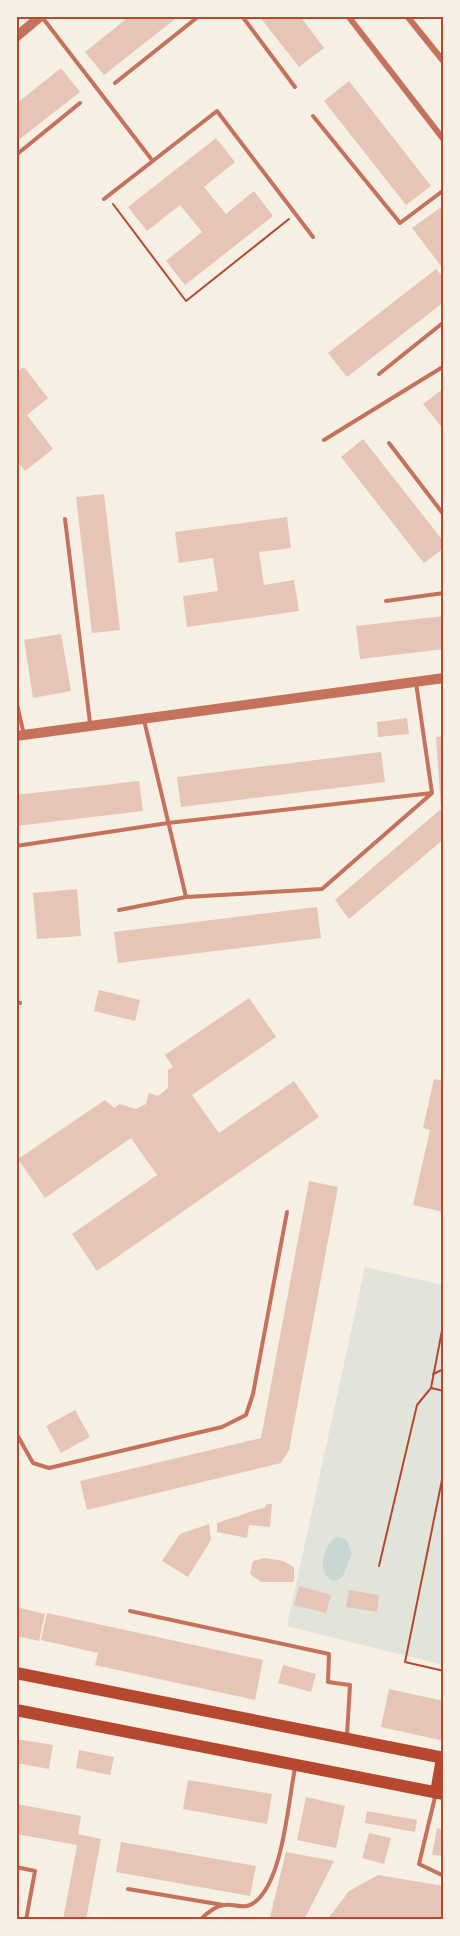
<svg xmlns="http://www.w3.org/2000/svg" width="460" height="1936" font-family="'DM Sans',sans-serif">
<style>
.green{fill:#e2e4dc}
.water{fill:#c9d6d2}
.building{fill:#e6c5b7}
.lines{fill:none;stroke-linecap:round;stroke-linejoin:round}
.path{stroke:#b5482f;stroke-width:2}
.service{stroke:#c5725c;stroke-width:4}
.minor{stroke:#c5725c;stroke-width:6}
.tertiary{stroke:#c5725c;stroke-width:10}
.secondary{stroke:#b5482f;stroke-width:12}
.neatline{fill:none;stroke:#b5482f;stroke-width:2}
</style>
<rect width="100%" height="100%" fill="#f6efe4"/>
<!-- green -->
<path class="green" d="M365,1267L443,1285V1665L287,1626Z"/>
<!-- water -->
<path class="water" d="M335,1537L346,1539L352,1553L342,1578L334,1581C315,1573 323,1549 335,1537Z"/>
<!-- building -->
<path class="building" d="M130,16H179L104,75L85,52Z
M259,16H300L324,48L299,67Z
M61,68L80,92L16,142V104Z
M349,81L431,186L406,205L324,101Z
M216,138L235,162L204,187L226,214L254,191L273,216L185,285L166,261L202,232L180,205L147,231L128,207Z
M444,205V270L412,228Z
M436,269L444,278V302L347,377L328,353Z
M24,367L48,398L27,415L53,449L25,471L16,460V373Z
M444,388V430L423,404Z
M363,439L444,542V548L424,563L341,457Z
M104,494L120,630L92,633L76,497Z
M287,517L291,548L259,552L264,585L294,580L299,611L187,627L183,596L218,591L213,558L179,563L175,532Z
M444,616V649L360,659L356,626Z
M61,634L71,691L33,698L24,640Z
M407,718L409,734L378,737L377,722Z
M444,736V839L349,919L335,900L441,809L436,737Z
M381,752L385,782L181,807L177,777Z
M139,781L143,811L16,826V795Z
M77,889L81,936L37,939L33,893Z
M317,907L321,938L118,963L114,932Z
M99,990L140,1000L135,1021L94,1011Z
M249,998L276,1037L192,1095L219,1133L294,1081L319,1117L97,1271L72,1234L157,1175L131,1138L45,1198L18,1159L105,1100L114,1108L120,1104L136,1109L146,1104L149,1093L158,1096L168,1088V1070L173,1067L165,1055Z
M434,1079L444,1081V1212L413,1205L430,1130L423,1128Z
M309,1181L338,1187L289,1450L281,1463L87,1510L80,1481L261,1438Z
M75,1410L90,1437L61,1453L46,1426Z
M267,1504H272L270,1527L249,1525L247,1538L217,1532V1523L265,1507Z
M209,1524L211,1540L188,1577L162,1561L180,1534Z
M265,1558L283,1561L294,1567V1582H261L250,1574L253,1561Z
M299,1586L331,1595L326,1613L294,1605Z
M349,1590L379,1595L377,1612L346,1607Z
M16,1607L45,1614L39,1641L16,1636Z
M47,1613L263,1660L255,1700L95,1665L98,1653L41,1640Z
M283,1665L316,1674L311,1692L278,1683Z
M389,1689L444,1701V1741L381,1727Z
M16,1739L53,1745L49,1769L16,1763Z
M79,1750L114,1757L110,1775L76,1768Z
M188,1780L272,1794L267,1824L183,1809Z
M306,1797L345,1806L336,1848L297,1840Z
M16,1804L81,1816L78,1834L101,1839L86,1920H63L77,1845L16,1834Z
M367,1811L417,1820L415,1832L365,1823Z
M437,1828L444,1830V1856L432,1855Z
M369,1833L391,1838L384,1864L362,1858Z
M121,1842L256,1866L250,1896L116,1872Z
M286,1852L334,1861L304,1920L270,1917Z
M378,1875L444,1886V1906L440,1920H327L349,1891Z"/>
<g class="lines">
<!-- path -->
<path class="path" d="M113,204L186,301L289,219
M433,1374L444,1369
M431,1388L444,1320
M444,1470L405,1662L444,1671
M379,1566L417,1405L431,1388L444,1391"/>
<!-- service -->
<path class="service" d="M242,16L295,87
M42,17L152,160
M115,83L199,16
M313,116L400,223L444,190
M16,155L80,103
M104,199L217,111L313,237
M379,374L444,322
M324,440L441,368
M389,443L444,515
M65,519L90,723
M386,601L444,593
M16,700L24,735
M144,720L186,897
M16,846L168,823L432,793L416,683
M119,910L186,897L322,889L431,794
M16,1002L20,1003
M16,1433L33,1463L49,1468L222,1427L246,1415L253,1394L287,1212
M130,1611L329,1654L328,1682L350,1685L347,1735
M435,1797L419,1864L444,1876
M16,1867L35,1871L26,1920
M128,1889L223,1905
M200,1920C206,1914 216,1906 224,1905C235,1903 244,1911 255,1902C283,1880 288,1803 295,1768"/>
<!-- minor -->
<path class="minor" d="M348,16L444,140
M407,16L444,62"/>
<!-- tertiary -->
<path class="tertiary" d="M16,37L41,16
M16,736L444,678"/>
<!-- secondary -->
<path class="secondary" d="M16,1673L444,1758
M16,1710L444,1794
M436,1793L442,1758"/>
</g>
<!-- border -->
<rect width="460" height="1936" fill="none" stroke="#f6efe4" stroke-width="36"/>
<rect x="18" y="18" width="424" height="1900" class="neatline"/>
</svg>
